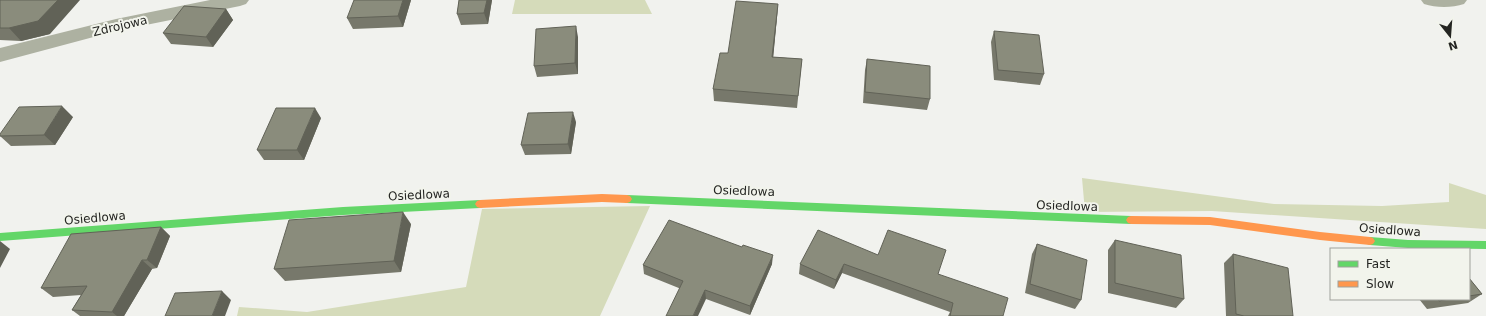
<svg xmlns="http://www.w3.org/2000/svg" width="1486" height="316" font-family="'DejaVu Sans',sans-serif">
<style>
.green{fill:#d5dbba}
.lines{fill:none;stroke-linecap:round;stroke-linejoin:round}
.street{fill:#adb1a1;fill-rule:evenodd}
.fast{fill:#63d668;fill-rule:evenodd}
.slow{fill:#ff974d;fill-rule:evenodd}
.wall{fill:#77786b}
.shaded-wall{fill:#616257}
.building{fill:#8a8c7c;stroke:#616257}
.labels{text-anchor:middle;stroke-width:4;stroke-linejoin:round;paint-order:stroke}
.street-label{font-size:12px;fill:#242522;stroke:#f2f4ec}
</style>
<rect width="100%" height="100%" fill="#f1f2ee"/>
<!-- green -->
<path class="green" d="M515,0H645L652,14H512Z
M1082,178L1274,204L1382,206L1449,202V183L1486,195V229L1212,211L1085,212Z
M650,206L600,316H237L239,307L307,312L466,287L482,209Z"/>
<g class="lines">
<!-- street -->
<path class="street" d="M210,0H249L246,4L240,6L116,31L0,62V48L116,19Z
M1421,0H1467L1464,4C1452,8 1436,8 1424,4Z"/>
<!-- fast -->
<path class="fast" d="M627,195L1131,216L1134,217L1136,220L1134,223L1131,224L627,203L624,202L622,199L624,196Z
M480,200L483,201L485,204L483,207L480,208L343,215L0,241V233L343,207Z
M1370,237L1408,240L1486,241V249L1408,248L1370,245L1367,244L1365,241L1367,238Z"/>
<!-- slow -->
<path class="slow" d="M602,194L627,195L630,196L632,199L630,202L627,203L602,202L480,208L477,207L475,204L477,201L480,200Z
M1131,216L1210,217L1320,232L1370,237L1373,238L1375,241L1373,244L1370,245L1320,240L1210,225L1131,224L1128,223L1126,220L1128,217Z"/>
</g>
<!-- wall -->
<path class="wall" d="M0,0L50,34L21,41L0,40Z
M411,0L403,27L353,29L347,18Z
M459,0H492L488,24L461,25L457,14Z
M778,4L777,17L773,57L802,59L797,108L714,101L713,89L728,53Z
M226,9L233,20L213,47L171,44L163,33Z
M994,31L1044,74L1040,85L994,80L991,42Z
M578,37V74L537,77L534,66Z
M867,59L930,99L927,110L863,103L865,70Z
M73,117L55,145L11,146L0,136V134Z
M321,118L304,160H264L257,150Z
M576,122L571,154L525,155L521,145Z
M411,224L401,272L285,281L274,269Z
M161,227L170,236L157,268L152,269L124,316H80L72,310L81,295L53,297L41,288Z
M1115,240L1184,299L1176,308L1108,293V250Z
M1037,244L1081,300L1075,309L1025,293L1032,254Z
M1233,254L1293,316H1226L1224,263Z
M878,255L938,274L1003,316H948L950,312L842,273L834,289L799,274L800,264Z
M772,264L750,315L706,299L644,274L643,265Z
M1469,278L1482,294L1468,303L1427,309L1419,299H1469Z"/>
<!-- shaded-wall -->
<path class="shaded-wall" d="M58,0H80L50,34L21,41L9,28Z
M403,0H411L403,27L398,16Z
M487,0H492L488,24L484,13Z
M778,4L777,17L772,70V57Z
M226,9L233,20L213,47L206,37Z
M576,26L578,37V74L575,63Z
M62,106L73,117L55,145L44,135Z
M315,108L321,118L304,160L297,150Z
M573,112L576,122L571,154L568,144Z
M403,212L411,224L401,272L394,261Z
M161,227L170,236L157,268L147,260Z
M0,241L10,249L0,268Z
M773,255L772,264L750,315V306Z
M142,260L152,269L124,316H117L112,312Z
M844,264L842,273L834,289L836,280Z
M705,290L706,299L698,316H693Z
M222,291L231,300L225,316H212Z"/>
<!-- building -->
<path class="building" d="M0,0H58L38,21L9,28H0Z
M354,0H403L398,16L347,18Z
M459,0H487L484,13L457,14Z
M736,1L778,4L772,57L802,59L798,96L713,89L720,53H728Z
M184,6L226,9L206,37L163,33Z
M576,26L575,63L534,66L536,29Z
M994,31L1039,35L1044,74L998,70Z
M867,59L930,66V99L865,92Z
M62,106L44,135L0,136V134L19,107Z
M276,108H315L297,150H257Z
M573,112L568,144L521,145L528,113Z
M403,212L394,261L274,269L289,220Z
M669,220L742,247L743,245L773,255L750,306L705,290L693,316H666L683,281L643,265Z
M161,227L147,260H142L112,312L72,310L87,286L41,288L71,234Z
M818,230L878,255L888,230L946,250L938,274L1008,298L1003,316H950L953,303L844,264L836,280L800,264Z
M1115,240L1181,255L1184,299L1115,283Z
M1037,244L1087,260L1081,300L1030,284Z
M1233,254L1288,268L1293,316H1244L1236,314Z
M1469,278L1482,294L1469,296Z
M222,291L212,316H165L175,293Z
M1438,299H1449L1439,301Z"/>
<g class="labels">
<!-- street labels -->
<g class="street-label">
<text transform="translate(120 26) rotate(-13)" y="4">Zdrojowa</text>
<text transform="translate(744 191) rotate(2)" y="4">Osiedlowa</text>
<text transform="translate(419 195) rotate(-3)" y="4">Osiedlowa</text>
<text transform="translate(1067 206) rotate(2)" y="4">Osiedlowa</text>
<text transform="translate(95 218) rotate(-5)" y="4">Osiedlowa</text>
<text transform="translate(1390 230) rotate(4)" y="4">Osiedlowa</text>
</g>
</g>
<!-- legend -->
<rect x="1330" y="248" width="140" height="52" fill="#f2f4ec" stroke="#a0a19b"/>
<rect x="1338" y="261" width="20" height="6" fill="#63d668" stroke="#a0a19b"/>
<text x="1366" y="268" font-size="12" fill="#242522">Fast</text>
<rect x="1338" y="281" width="20" height="6" fill="#ff974d" stroke="#a0a19b"/>
<text x="1366" y="288" font-size="12" fill="#242522">Slow</text>
<!-- north arrow -->
<g transform="translate(1450 36) rotate(163)" stroke="#f2f4ec" stroke-width="3" paint-order="stroke">
<path d="M0-3L7 15L0 10L-7 15Z" fill="#242522"/>
<text y="-6" font-size="11" font-weight="bold" text-anchor="middle" fill="#242522">N</text>
</g>
</svg>
